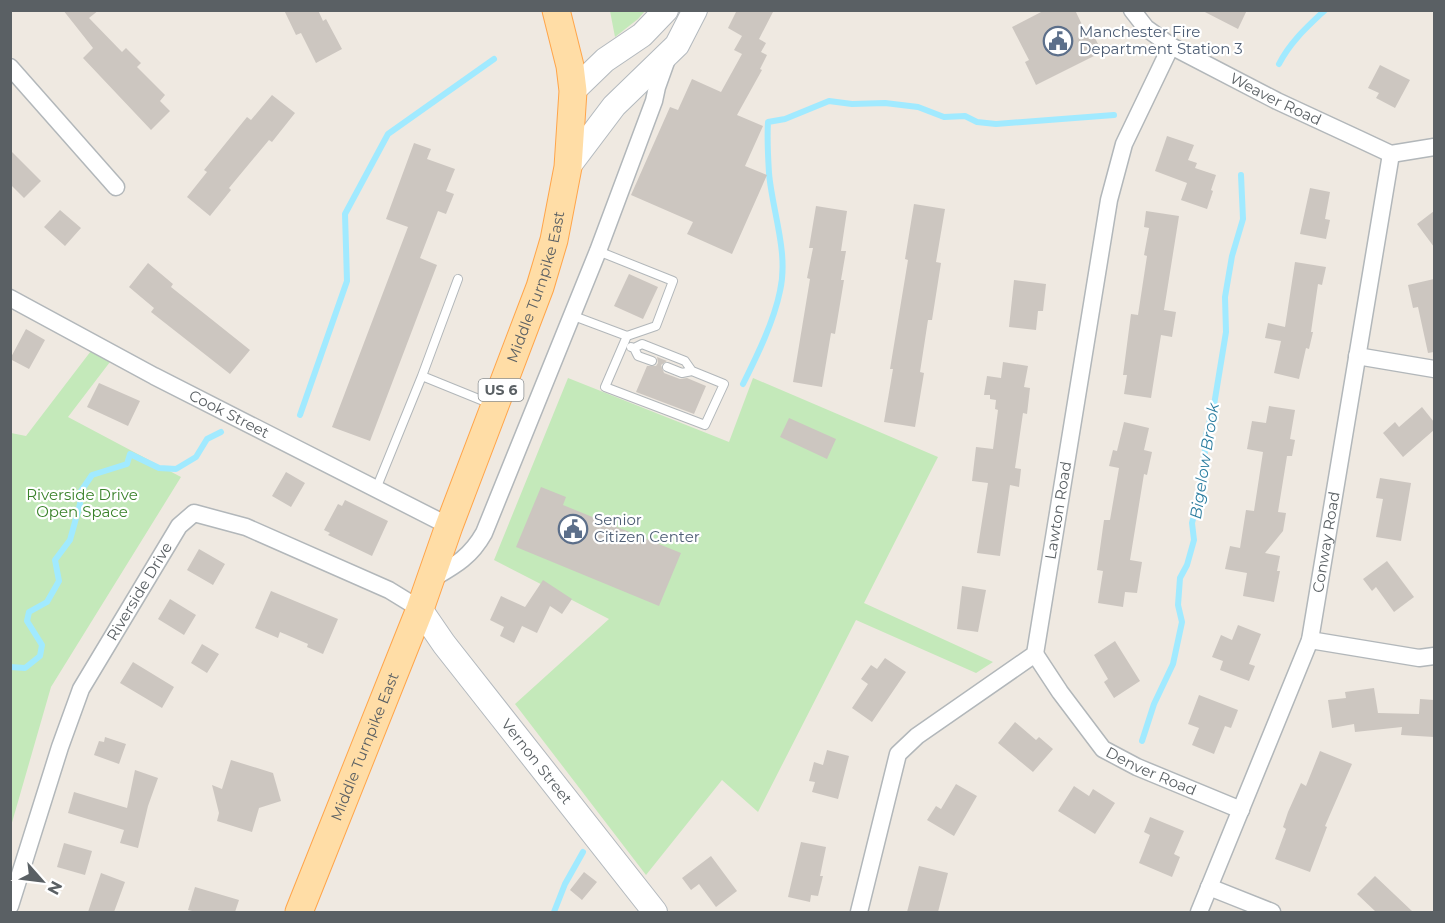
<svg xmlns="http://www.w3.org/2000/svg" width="1445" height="923" font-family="Montserrat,sans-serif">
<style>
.green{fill:#c4e9ba}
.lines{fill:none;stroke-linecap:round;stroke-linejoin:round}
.stream{stroke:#a1eaff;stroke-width:6}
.building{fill:#ccc6c0}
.lane-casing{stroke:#b2b7ba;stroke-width:10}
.street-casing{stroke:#b2b7ba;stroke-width:19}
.secondary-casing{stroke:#b3b9be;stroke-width:26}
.primary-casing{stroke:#ffa54a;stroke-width:29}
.lane{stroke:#fff;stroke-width:8}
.street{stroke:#fff;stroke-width:16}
.secondary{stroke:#fff;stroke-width:24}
.primary{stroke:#ffdda6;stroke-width:27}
.labels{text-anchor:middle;stroke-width:4.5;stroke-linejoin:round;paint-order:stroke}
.shield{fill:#fff;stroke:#8c9092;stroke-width:1.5}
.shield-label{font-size:14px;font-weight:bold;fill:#5a6064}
.service-label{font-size:15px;fill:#4e5e75;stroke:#fff;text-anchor:start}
.street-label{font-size:15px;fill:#5a6064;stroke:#fff}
.park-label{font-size:15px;fill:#3a822a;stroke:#fff}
.water-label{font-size:16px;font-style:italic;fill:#2d7ea0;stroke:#fff}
</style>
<rect width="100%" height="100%" fill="#efe9e1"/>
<!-- green -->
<path class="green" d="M610,11V10L645,11L638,19L615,37Z
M94,347L113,358L68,417L181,477L51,687L11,826V433L26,436Z
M568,378L729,442L753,378L938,457L864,603L993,662L976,673L856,620L758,812L722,780L646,875L515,704L609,619L494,560Z"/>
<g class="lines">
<!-- stream -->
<path class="stream" d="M1279,64C1290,42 1307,27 1325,10
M743,384C757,356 774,321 780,291C789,253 772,210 769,173C768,157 767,138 768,122L785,119L829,101L852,104L885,103L918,107L944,117L965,116L977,122L996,124L1114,115
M300,415L347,281L345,214L388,134L494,59
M10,667L25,668L40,656L42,645L27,621L29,612L47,602L59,581L55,560L70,540L80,504L81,491L92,475L127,464L130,454L159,468L176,469L196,457L207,439L221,432
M1142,741L1154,704L1173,664L1182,622L1178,605L1180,578L1187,565L1194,540L1192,523L1203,480L1206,435L1214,405L1226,332L1225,297L1232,256L1243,219L1241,175
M554,912L565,884L583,852"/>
</g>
<!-- building -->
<path class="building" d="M63,10H99L89,18L122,52L126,48L141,63L137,67L165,95L160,101L170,111L151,130L83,58L93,48Z
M284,10H318L323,21L326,19L342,49L316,63L301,33L296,35Z
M737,10H774L759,39L766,43L761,52L767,55L760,69L762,70L737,115L763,126L745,166L767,175L732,254L687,234L693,222L631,195L670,107L678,110L692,79L721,92L742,54L734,50L742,36L728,28Z
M1045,10H1075L1085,31L1090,28L1102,52L1036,85L1025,62L1029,60L1012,27Z
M1201,10H1247L1238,29Z
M1380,65L1410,80L1395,108L1376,98L1379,93L1368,88Z
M272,95L295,113L272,142L269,140L229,188L231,190L210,216L187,197L207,172L204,170L247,117L251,120Z
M1167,136L1194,145L1188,160L1197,163L1195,168L1216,175L1211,190L1213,191L1207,209L1181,200L1187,183L1155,171Z
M414,143L431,149L427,159L455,169L446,191L454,194L446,214L438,211L420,258L437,265L370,441L332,427L408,227L386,219Z
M10,150L41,181L24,198L10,184Z
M1310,188L1330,192L1325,219L1330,220L1326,239L1300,234Z
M914,204L945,209L936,262L941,263L932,320H928L920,372L924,373L915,427L884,422L893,369H890L908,260L905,259Z
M816,206L847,211L841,251H846L841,280H844L835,334L831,333L822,387L793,382L810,279L807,278L813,248H809Z
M60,210L81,228L65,246L44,227Z
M1146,211L1179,216L1164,310L1176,312L1172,337L1161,335L1151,398L1124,394L1127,375H1123L1131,314L1138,315L1147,256L1144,255L1149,228L1144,227Z
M1434,211V247L1417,224Z
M1295,262L1326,267L1322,285L1318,284L1311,332H1313L1309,349L1306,348L1299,379L1274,373L1281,341L1265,338L1268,323L1285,327Z
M148,263L173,284L171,287L250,350L230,374L151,312L154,308L129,287Z
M629,274L658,287L643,319L614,306Z
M1434,279V352L1428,353L1418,307L1413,308L1408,285Z
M1014,280L1046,284L1043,311H1038L1036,330L1009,327Z
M26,329L45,340L29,369L10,359Z
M657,357L667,361L661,365L664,373L680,379L687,378L706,386L694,414L636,392L647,366H656L658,363Z
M1003,362L1028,366L1024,387L1030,388L1027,414L1023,413L1015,468L1021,469L1019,487L1010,485L1000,556L977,553L988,483L972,481L976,447L993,449L998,410L995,409L996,400L990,399V395H984L987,376L1001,378Z
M99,383L140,401L128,426L87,407Z
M1269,406L1295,410L1290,439L1295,440L1292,456H1287L1278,512L1286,513L1283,531L1265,553L1280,556L1277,571H1280L1274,602L1243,596L1247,573L1225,569L1230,546L1240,548L1246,510L1254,511L1263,452L1247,449L1252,421L1266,423Z
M1422,407L1434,422V430L1403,457L1383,433L1395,422L1399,427Z
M789,418L836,439L827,459L780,437Z
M1124,422L1149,428L1144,450L1152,452L1147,475L1144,474L1130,560L1142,562L1137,593L1125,592L1123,607L1098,603L1103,571L1097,570L1104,520H1110L1119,468L1109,466L1113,450L1117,451Z
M286,472L305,483L291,507L272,496Z
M1380,478L1411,483L1401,541L1376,537L1383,499L1376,498Z
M541,487L566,497L563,505L681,553L659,606L516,547Z
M345,500L388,521L372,556L328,535L330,533L324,530L338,504L342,506Z
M199,549L225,564L213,585L187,570Z
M1387,561L1414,597L1394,612L1376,587L1372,591L1363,579Z
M543,580L572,599L562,614L550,606L537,633L522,626L514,643L500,636L504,627L490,620L501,596L525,607Z
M962,586L986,590L978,632L957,629Z
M271,591L338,619L323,654L307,647L308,644L280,632L278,638L255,628Z
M170,599L196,615L184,635L158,619Z
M1238,625L1261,634L1249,664L1255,666L1249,681L1220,670L1223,661L1212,657L1221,635L1232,640Z
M1115,641L1140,681L1114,698L1104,682L1108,679L1094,655Z
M202,644L219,654L207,673L191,663Z
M885,658L906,672L872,722L852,708L868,684L861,679L871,665L877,669Z
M133,662L174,687L162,708L120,683Z
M1374,688L1378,713L1419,714L1420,699L1434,700V737L1401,735L1402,727L1355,732L1354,724L1332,728L1328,700L1346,698L1345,692Z
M1199,695L1238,710L1231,728L1225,726L1214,754L1192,745L1199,728L1188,724Z
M1015,722L1036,740L1039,737L1053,749L1033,772L998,743Z
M105,737L126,744L119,764L94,755L99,741L104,742Z
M827,750L849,756L838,799L812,792L815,782L809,781L814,762L823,765Z
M1320,751L1352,764L1325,826L1327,827L1310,872L1275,859L1286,829L1283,827L1288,812L1301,783L1306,786Z
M231,760L273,773L281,801L259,808L252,832L217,821L219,813L212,785L222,789Z
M135,770L158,778L148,806L138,848L120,843L124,830L68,813L74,792L127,808Z
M956,784L977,796L954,836L927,820L936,806L941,809Z
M1074,786L1089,796L1093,789L1115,803L1095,834L1058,811Z
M1150,817L1184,831L1174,854L1180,857L1172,877L1139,863L1150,835L1144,832Z
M801,842L826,847L820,876H823L818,896L811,895L810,902L788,897Z
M64,843L92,851L85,875L57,867Z
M711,856L737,891L716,907L699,884L691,890L682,878Z
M919,866L948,873L938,912H907Z
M584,872L597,882L582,900L570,890Z
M101,873L125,882L114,912H88Z
M1375,876L1413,912H1376L1357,894Z
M195,887L239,900L235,912H196L188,910Z"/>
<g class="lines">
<!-- lane casing -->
<g class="lane-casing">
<path id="lane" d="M458,279L422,376L491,404
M571,315L627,336L656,326L673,281L598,251
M627,336L605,387L705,425L724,384L692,371L685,361L642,344L634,348
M631,347L634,348L638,356L652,361
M667,367L682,373L692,371
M376,489L422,376"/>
</g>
<!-- street casing -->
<g class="street-casing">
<g id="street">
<path id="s1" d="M1132,10L1146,28L1171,46L1277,101L1359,139L1391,154L1434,147"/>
<path d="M10,67L116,187"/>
<path id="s2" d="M10,298L154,376L449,526"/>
<path d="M1357,356L1434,369"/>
<path d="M430,580C454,566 470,558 484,533L598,251L654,101L657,87L667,59"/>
<path d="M1310,640L1419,658L1434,656"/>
<path id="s3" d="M1035,654L1060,692L1103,749L1137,767L1241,810"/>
<path d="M1209,887L1272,912"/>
<path id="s4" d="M10,906L60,747L81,689L179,526L194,513L246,527L389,590L420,609"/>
<path id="s5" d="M859,912L898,754L917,736L1035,654L1109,200L1124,144L1171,46"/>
<path id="s6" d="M1199,912L1310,640L1391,154"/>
</g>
</g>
<!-- secondary casing -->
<g class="secondary-casing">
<g id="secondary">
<path d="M573,91L605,60L642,35L666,10"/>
<path d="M568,167L614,106L677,45L695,10"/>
<path id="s7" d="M420,609L444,644L655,912"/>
</g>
</g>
<!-- primary casing -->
<g class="primary-casing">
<g id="primary">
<path id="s8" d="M299,912L420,609L449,526L540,287L554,240L568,167L573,91L570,66L556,10"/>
</g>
</g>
<!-- lane -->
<use href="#lane" class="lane"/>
<!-- street -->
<use href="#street" class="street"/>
<!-- secondary -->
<use href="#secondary" class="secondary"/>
<!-- primary -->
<use href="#primary" class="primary"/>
</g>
<!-- icons -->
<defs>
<g id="civic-ring" transform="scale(1.5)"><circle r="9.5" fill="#fff" stroke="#5c6f8a" stroke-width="1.5"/><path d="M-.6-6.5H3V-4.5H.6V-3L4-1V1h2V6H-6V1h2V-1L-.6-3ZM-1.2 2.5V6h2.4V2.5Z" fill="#5c6f8a"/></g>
</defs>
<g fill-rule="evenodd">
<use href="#civic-ring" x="1058" y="41"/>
<use href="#civic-ring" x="573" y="529"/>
</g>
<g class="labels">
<!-- shield labels -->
<rect class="shield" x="478.5" y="379" width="45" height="22" rx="4.5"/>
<g class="shield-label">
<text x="501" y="395">US 6</text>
</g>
<!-- service labels -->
<g class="service-label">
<text x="1079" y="37">Manchester Fire<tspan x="1079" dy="17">Department Station 3</tspan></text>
<text x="594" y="525">Senior<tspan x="594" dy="17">Citizen Center</tspan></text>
</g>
<!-- street labels -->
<g class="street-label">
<text dy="5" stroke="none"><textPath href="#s1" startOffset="171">Weaver Road</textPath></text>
<text dy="5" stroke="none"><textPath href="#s8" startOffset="669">Middle Turnpike East</textPath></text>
<text dy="5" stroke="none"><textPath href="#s2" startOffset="248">Cook Street</textPath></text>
<text dy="5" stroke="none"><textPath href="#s5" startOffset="478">Lawton Road</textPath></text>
<text dy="5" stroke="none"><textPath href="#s6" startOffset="393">Conway Road</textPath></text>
<text dy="5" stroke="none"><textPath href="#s4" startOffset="342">Riverside Drive</textPath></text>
<text dy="5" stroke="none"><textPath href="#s8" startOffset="178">Middle Turnpike East</textPath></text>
<text dy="5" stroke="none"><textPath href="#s7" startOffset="192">Vernon Street</textPath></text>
<text dy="5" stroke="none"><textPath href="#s3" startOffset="170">Denver Road</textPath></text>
</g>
<!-- park labels -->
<g class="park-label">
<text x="82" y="500">Riverside Drive<tspan x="82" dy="17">Open Space</tspan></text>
</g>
<!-- water labels -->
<g class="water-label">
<text transform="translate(1204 461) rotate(-81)" y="6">Bigelow Brook</text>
</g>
</g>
<!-- border -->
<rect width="1445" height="923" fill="none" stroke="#5a6064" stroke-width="24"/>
<!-- north arrow -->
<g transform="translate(42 881) rotate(118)" stroke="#ffffff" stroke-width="4.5" paint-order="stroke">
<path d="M0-4.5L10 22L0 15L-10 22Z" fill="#5a6064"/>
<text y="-9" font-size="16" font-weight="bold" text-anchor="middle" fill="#5a6064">N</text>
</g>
</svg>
